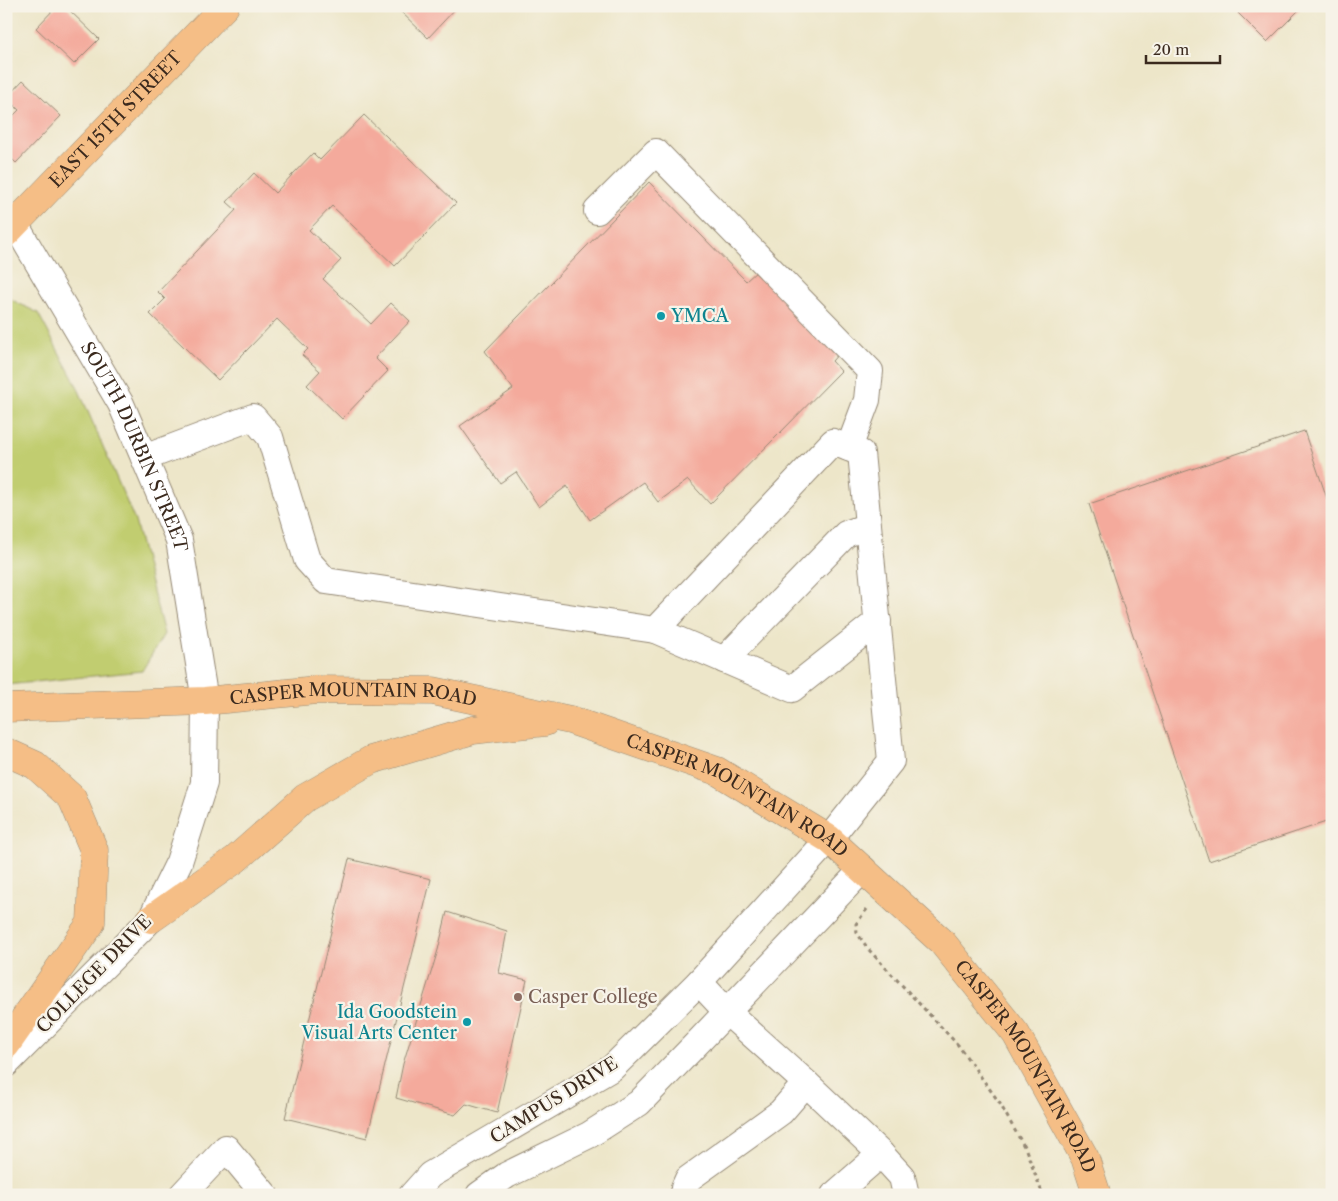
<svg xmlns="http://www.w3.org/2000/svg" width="1338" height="1201" font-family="'Libre Caslon Text',serif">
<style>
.park{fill:#c1cd6f;stroke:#7e7c46}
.building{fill:#f4aa9c}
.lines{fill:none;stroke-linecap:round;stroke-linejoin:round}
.minor-casing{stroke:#948874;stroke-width:28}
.major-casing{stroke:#948874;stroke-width:29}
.path{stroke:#948874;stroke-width:3;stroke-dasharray:4 4;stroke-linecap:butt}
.minor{stroke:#fff;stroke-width:26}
.major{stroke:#f5be86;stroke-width:28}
.culture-dot{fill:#0f9aa8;stroke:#f7f3e8;stroke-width:2}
.education-dot{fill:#8d6e63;stroke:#f7f3e8;stroke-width:2}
.labels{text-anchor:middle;stroke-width:4.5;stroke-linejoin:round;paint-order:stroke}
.street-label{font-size:18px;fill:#3b2a1e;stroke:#f7f3e8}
.culture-label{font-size:18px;fill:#0d838f;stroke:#f7f3e8;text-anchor:start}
.education-label{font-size:18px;fill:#785e54;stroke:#f7f3e8;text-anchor:start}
</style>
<rect width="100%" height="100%" fill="#f7f3e8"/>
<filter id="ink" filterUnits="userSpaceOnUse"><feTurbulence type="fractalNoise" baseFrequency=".02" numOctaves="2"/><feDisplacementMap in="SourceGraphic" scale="10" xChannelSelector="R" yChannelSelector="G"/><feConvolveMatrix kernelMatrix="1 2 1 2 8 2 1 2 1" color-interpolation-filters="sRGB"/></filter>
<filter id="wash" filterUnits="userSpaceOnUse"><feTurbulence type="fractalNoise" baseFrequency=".0096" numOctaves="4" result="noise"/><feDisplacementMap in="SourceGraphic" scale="20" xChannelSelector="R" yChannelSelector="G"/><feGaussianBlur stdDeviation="1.12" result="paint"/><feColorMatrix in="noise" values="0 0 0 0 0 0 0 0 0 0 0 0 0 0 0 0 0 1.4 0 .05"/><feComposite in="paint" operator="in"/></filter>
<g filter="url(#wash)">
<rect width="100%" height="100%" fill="#ede6c9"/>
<!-- park -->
<path class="park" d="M6,297L38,313L77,386L135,521L164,634L142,671L6,685Z"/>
<g id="blocks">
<!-- building -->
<path class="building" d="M57,6H65L99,39L74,64L36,28Z
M395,6H458L428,38Z
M1245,6H1303L1267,42L1238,13Z
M23,80L61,116L16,163L6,153V123L19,110L6,98Z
M364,115L456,203L395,266L332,206L309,230L341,260L323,279L371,324L391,303L410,321L375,358L388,371L342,419L307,385L320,371L302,355L308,349L277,319L218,380L150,314L165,299L158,292L236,210L227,202L254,173L275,193L313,153L320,160Z
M649,182L746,281L757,271L840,352L832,361L841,371L710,504L688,480L658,502L643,482L590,520L567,486L539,507L516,472L500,483L460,426L513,389L485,351Z
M1304,431L1332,513V820L1209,861L1089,504Z
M349,859L431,879L367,1138L285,1118Z
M447,912L507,931L499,973L527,980L497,1113L466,1104L455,1115L396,1098L403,1064L438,950Z"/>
</g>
</g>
<g filter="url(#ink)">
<use href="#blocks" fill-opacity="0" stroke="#948874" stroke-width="1"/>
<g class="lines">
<!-- minor casing -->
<g class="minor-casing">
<g id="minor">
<path d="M597,211L656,152L870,371L867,400L849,448"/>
<path id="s1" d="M6,215L15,224L121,404L179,540L205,701L204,783L179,862L151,919L6,1064"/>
<path d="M144,458L253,417L270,437L307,560L326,581L655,630L833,442L861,453L891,761L829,839L699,982L612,1068L430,1175L412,1195"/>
<path d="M655,630L792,689L878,621"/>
<path d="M724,660L846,534L868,526"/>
<path d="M699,982L727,1012L806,1083L881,1154L902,1177L906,1195"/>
<path d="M182,1195L226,1148L265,1195"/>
<path d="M479,1195L507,1175L589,1135L639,1103L702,1038L863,869"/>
<path d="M687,1195L684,1188L688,1179L781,1112L806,1083"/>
<path d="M834,1195L881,1154"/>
</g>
</g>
<!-- major casing -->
<g class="major-casing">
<g id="major">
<path id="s2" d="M6,233L225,6"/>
<path id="s3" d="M6,708L205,701L316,690L433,691L570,720L717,771L829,839L942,942L1016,1034L1085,1158L1097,1195"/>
<path d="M6,752L35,765L72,798L94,850L91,923L6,1045"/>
<path d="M151,919L236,859L305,798L371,760L473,730L545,722"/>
</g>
</g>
<!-- path -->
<path class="path" d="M867,909L856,924L857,933L869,950L958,1045L999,1102L1026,1150L1043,1195"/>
<!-- minor -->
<use href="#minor" class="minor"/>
<!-- major -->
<use href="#major" class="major"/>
</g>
</g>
<!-- markers -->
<g class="culture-dot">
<circle cx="661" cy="316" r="5"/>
<circle cx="467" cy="1022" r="5"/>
</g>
<circle class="education-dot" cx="518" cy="997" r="5"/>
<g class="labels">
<!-- street labels -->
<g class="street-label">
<text dy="6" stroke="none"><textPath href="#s2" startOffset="158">EAST 15TH STREET</textPath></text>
<text dy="6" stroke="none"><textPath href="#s1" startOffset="266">SOUTH DURBIN STREET</textPath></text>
<text dy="6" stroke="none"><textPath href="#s3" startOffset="348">CASPER MOUNTAIN ROAD</textPath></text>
<text dy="6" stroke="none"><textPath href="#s3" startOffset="752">CASPER MOUNTAIN ROAD</textPath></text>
<text transform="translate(94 974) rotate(-46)" y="6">COLLEGE DRIVE</text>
<text dy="6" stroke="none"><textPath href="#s3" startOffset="1158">CASPER MOUNTAIN ROAD</textPath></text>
<text transform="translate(554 1100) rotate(-32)" y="6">CAMPUS DRIVE</text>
</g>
<!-- culture labels -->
<g class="culture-label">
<text x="671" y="322">YMCA</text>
<text x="457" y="1018" text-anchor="end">Ida Goodstein<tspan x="457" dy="21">Visual Arts Center</tspan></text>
</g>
<!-- education labels -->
<g class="education-label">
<text x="528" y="1003">Casper College</text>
</g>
</g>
<!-- margin -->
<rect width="1338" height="1201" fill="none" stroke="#f7f3e8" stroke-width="25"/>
<!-- scale -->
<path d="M1146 55v8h74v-8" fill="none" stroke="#3b2a1e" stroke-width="2.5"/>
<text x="1153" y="55" font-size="15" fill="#3b2a1e" stroke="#f7f3e8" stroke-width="4" paint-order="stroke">20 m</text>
</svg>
